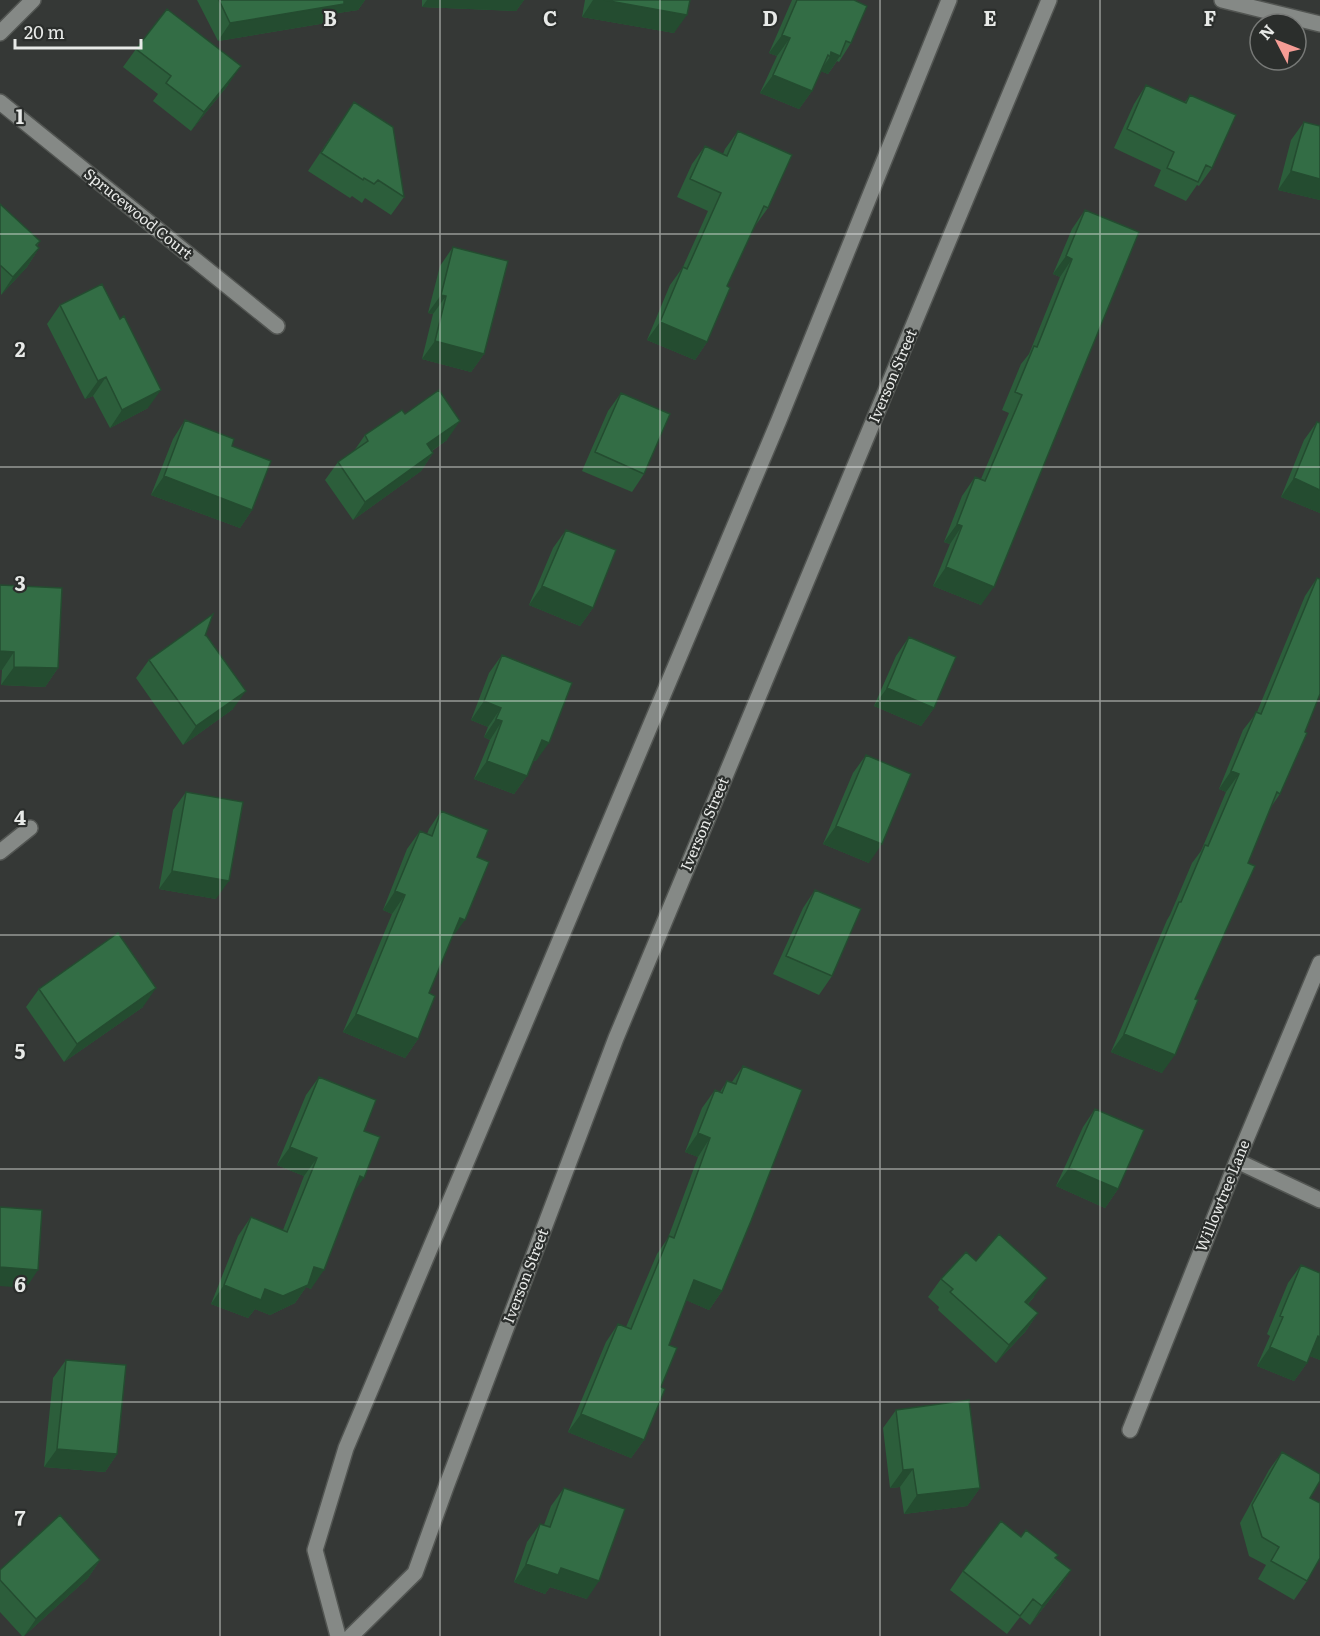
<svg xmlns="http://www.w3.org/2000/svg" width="1320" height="1636" font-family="Literata,serif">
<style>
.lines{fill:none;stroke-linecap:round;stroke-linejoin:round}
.minor-casing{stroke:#525552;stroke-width:18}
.minor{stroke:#858986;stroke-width:15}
.wall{fill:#2c5e3b}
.shaded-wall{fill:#244c30}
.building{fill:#336d45;stroke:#244c30;stroke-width:1.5}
.grid{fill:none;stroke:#e8eae8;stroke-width:1.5;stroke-opacity:0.55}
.labels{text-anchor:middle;stroke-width:4.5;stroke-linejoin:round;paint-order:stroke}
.street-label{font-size:15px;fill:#e8eae8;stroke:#2b2e2c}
.grid-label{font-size:20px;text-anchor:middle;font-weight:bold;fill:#e8eae8;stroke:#2b2e2c;stroke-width:4.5;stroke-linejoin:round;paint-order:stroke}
</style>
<rect width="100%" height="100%" fill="#353836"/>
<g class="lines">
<!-- minor casing -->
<g class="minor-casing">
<path id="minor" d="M1222,0L1320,24
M0,33L33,0
M0,102L277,326
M0,852L30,828
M1237,1161L1320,1200
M1130,1430L1237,1161L1320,963
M338,1636L315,1550L346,1448L779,420L949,0
M351,1636L415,1573L446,1487L616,1038L1049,0"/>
</g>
<!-- minor -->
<use href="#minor" class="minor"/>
</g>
<!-- wall -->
<path class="wall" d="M197,0H365L358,10L338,13L332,22L218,41Z
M422,0H524L516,11L422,7Z
M585,0H690L674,33L582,17Z
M792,0H854L851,43L839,62L837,61L828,74L821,71L812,91L799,109L760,93L777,56L769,53Z
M136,49L228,85L191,131L153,101L158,94L123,67Z
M1146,85L1185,102L1190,95L1212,168L1199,186L1197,185L1186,201L1154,186L1161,170L1114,148L1134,104Z
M354,102L404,197L391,215L365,198L362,203L352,196L350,198L308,171Z
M1304,122L1320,200L1278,190L1291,140Z
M738,131L768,208L755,226L727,286L707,342L695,360L647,340L670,285L683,267L708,211L677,197L692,164L705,146L723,154L725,149Z
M0,204L40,241L37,246L39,248L27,267L1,295Z
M1085,210L981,605L933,586L950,544L944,542L962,496L975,477L981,479L1009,413L1002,410L1021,364L1029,354L1060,277L1053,274L1072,229Z
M453,247L484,354L471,372L422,359L433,314L428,313L440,266Z
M60,305L148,408L110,428L93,396L85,399L47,324Z
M621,393L644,474L632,492L582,471L608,411Z
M405,414L447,440L432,451L433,453L421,471L353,520L325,480L338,462L354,451L365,435Z
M185,420L252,510L240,528L151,495L173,439Z
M1317,422L1320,423V513L1281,497L1304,440Z
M566,530L593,608L580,626L529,605L553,548Z
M1317,578L1280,794L1271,807L1248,863L1195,999L1162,1073L1111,1052L1167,920L1170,915L1192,863L1201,851L1226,792L1219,789L1243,730L1257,712L1305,596Z
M0,585L58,668L45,687L1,685L2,670Z
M205,636L233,709L183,745L136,678L149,660Z
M909,637L934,708L921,726L874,706L896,656Z
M502,655L536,761L533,760L527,776L514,794L474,779L490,740L484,737L488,727L471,720L489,673Z
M866,755L869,863L823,844L853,773Z
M186,792L216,899L159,889L173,810Z
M441,811L477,857L452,938L429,993L418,1039L405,1058L343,1032L392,914L383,910L407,849L420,831L427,834L429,829Z
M815,890L832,976L819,995L773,974L803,908Z
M39,989L143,1007L64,1062L26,1007Z
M743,1066L722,1291L709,1310L686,1300L669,1345L661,1387L644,1440L631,1458L568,1432L606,1342L618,1324L626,1327L657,1254L668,1238L698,1157L685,1152L702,1108L715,1090L720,1092L727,1081L732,1082Z
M319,1077L364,1131L355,1190L311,1289L306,1287L295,1303L270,1315L255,1309L248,1318L211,1304L238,1236L251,1217L283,1230L304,1176L277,1165L306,1095Z
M1095,1109L1118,1189L1105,1208L1056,1186L1083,1127Z
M976,1261L1034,1297L1028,1304L1038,1313L1025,1332L996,1363L938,1310L939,1307L928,1297L941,1279Z
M1301,1265L1320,1273V1360L1310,1356L1307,1363L1294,1381L1257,1366L1270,1336L1267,1334L1288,1283Z
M66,1360L117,1454L105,1472L44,1467L53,1378Z
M896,1410L980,1488L967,1506L904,1514L900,1487L890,1488L883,1428Z
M1282,1452L1310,1498L1307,1581L1294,1600L1258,1579L1266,1565L1249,1556L1240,1523L1269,1470Z
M564,1488L587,1599L550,1587L545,1594L514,1582L527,1542L540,1524L544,1525L551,1506Z
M1021,1537L1056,1558L1071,1570L1058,1589L1030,1625L1020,1617L1007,1634L950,1590L963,1571Z
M100,1560L88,1578L24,1636H22L0,1612V1570Z"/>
<!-- shaded-wall -->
<path class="shaded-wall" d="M341,0H365L358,10L338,13L332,22L218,41L230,23Z
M427,0H524L516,11L422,7Z
M593,0H604L687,15L674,33L582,17Z
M782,35L790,38L777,56L769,53Z
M831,52L840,56L828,74L820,71L830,57Z
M241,66L228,85L191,131L204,112Z
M773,75L812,91L799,109L760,93Z
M1291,171L1320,179V200L1278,190Z
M39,248L27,267L1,295L13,277Z
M1066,256L1072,259L1060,277L1053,274Z
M441,295L446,296L433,314L428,313Z
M660,322L707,342L695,360L647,340Z
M435,341L484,354L471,372L422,359Z
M106,377L93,396L85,399L98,381Z
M161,390L148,408L110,428L122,410Z
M460,421L447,440L414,463L427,444Z
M433,453L421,471L353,520L365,502Z
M164,476L252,510L240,528L151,495Z
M1294,478L1320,490V513L1281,497Z
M957,524L962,526L950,544L944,542Z
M946,567L994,587L981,605L933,586Z
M542,586L593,608L580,626L529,605Z
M0,651L14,652L2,670H0Z
M14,667L58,668L45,687L1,685Z
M887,688L934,708L921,726L874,706Z
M246,691L233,709L183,745L196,726Z
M484,701L501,708L488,727L471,720Z
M496,719L502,721L490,740L484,737Z
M542,740L549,743L536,761L529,758Z
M487,761L527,776L514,794L474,779Z
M1231,771L1239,774L1226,792L1219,789Z
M836,826L882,844L869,863L823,844Z
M172,871L229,881L216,899L159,889Z
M395,891L405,895L392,914L383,910Z
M460,918L465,920L452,938Z
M156,988L143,1007L64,1062L77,1044Z
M356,1014L418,1039L405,1058L343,1032Z
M1124,1034L1175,1055L1162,1073L1111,1052Z
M698,1133L710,1138L698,1157L685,1152Z
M290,1147L317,1158L304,1176L277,1165Z
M1069,1168L1118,1189L1105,1208L1056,1186Z
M360,1176L364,1178L351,1196Z
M0,1267L38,1270L26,1288L0,1286Z
M314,1267L324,1270L311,1289L306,1287L295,1303L270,1315L255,1309L248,1318L211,1304L224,1285L265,1289Z
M1047,1278L1034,1297L1012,1320L1025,1302Z
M694,1280L722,1291L709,1310L681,1298Z
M1038,1313L1025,1332L996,1363L1009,1345Z
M1318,1336L1320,1337V1360L1305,1354Z
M1270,1347L1307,1363L1294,1381L1257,1366Z
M581,1414L644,1440L631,1458L568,1432Z
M57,1449L117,1454L105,1472L44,1467Z
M913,1469L900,1487L890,1488L903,1470Z
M980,1488L967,1506L904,1514L917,1495Z
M100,1560L88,1578L24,1636L36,1619Z
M526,1564L561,1568L599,1581L587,1599L550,1587L545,1594L514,1582Z
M1071,1570L1058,1589L1030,1625L1042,1606Z"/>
<!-- building -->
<path class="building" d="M219,0H344V4L230,23Z
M604,0H690L687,15Z
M797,0H854L867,6L851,43L846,41L840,56L831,52L830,57L828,55L812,91L773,75L790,38L782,35Z
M167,9L241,66L204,112L166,83L171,76L136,49Z
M1146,85L1186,103L1190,95L1236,115L1212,168L1206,165L1198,182L1167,168L1174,152L1127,129Z
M354,102L393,127L404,197L378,180L374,184L364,178L363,180L321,153Z
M1304,122L1320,126V179L1291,171Z
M738,131L792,155L768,208L764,206L727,286L730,288L707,342L660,322L683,267L687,269L721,193L690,179L705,146L727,156Z
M0,204L40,241L36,245L39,248L13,277L0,265Z
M1085,210L1139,232L994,587L946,567L962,526L957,524L975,477L985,481L1022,395L1015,392L1034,346L1037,347L1072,259L1066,256Z
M453,247L508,261L484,354L435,341L446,296L441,295Z
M102,284L120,319L124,316L161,390L122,410L106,377L98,381L60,305Z
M439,390L460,421L427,444L433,453L365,502L338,462L368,441L365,435L402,410L405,414Z
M621,393L670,414L644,474L595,452Z
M185,420L234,439L232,446L271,461L252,510L164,476Z
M1317,422L1320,423V490L1294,478Z
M566,530L616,550L593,608L542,586Z
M1317,578L1320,579V694L1305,732L1307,733L1280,794L1277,792L1248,863L1255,866L1195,999L1198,1000L1175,1055L1124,1034L1179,902H1181L1205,845L1208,846L1239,774L1231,771L1256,712L1261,714Z
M0,585L62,588L58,668L14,667V652L0,651Z
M213,614L205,636L206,635L246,691L196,726L149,660Z
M909,637L956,657L934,708L887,688Z
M502,655L572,683L549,743L542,740L527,776L487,761L502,721L496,719L501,708L484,701Z
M866,755L911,774L882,844L836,826Z
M186,792L243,802L229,881L172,871Z
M441,811L488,830L477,857L489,862L465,920L460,918L429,993L435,996L418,1039L356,1014L405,895L395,891L420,831L432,836Z
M815,890L861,909L832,976L786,956Z
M118,933L156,988L77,1044L39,989Z
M743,1066L802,1090L751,1221L722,1291L694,1280L669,1345L677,1348L661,1387L665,1389L644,1440L581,1414L618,1324L631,1329L669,1236L674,1238L710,1138L698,1133L715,1090L722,1093L727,1081L736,1084Z
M319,1077L376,1100L364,1131L380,1137L364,1178L360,1176L324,1270L314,1267L308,1285L283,1296L265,1289L261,1300L224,1285L251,1217L287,1232L317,1158L290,1147Z
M1095,1109L1144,1130L1118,1189L1069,1168Z
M0,1207L42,1210L38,1270L0,1267Z
M999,1234L1047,1278L1025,1302L1038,1313L1009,1345L950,1292L953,1289L941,1279L966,1252L976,1261Z
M1301,1265L1320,1273V1337L1318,1336L1307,1363L1270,1347L1283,1317L1280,1316Z
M66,1360L126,1365L117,1454L57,1449Z
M969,1400L980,1488L917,1495L913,1469L903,1470L896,1410Z
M1282,1452L1320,1474V1481L1310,1498L1320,1503V1558L1307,1581L1271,1561L1279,1547L1262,1537L1252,1505Z
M564,1488L625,1509L599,1581L561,1568L558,1575L526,1564L540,1524L550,1527Z
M60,1515L100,1560L36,1619L0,1580V1570Z
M1001,1521L1021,1537L1026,1530L1058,1555L1055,1558L1071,1570L1042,1606L1033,1599L1020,1616L963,1571Z"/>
<!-- grid -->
<path class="grid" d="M220,0V1636M440,0V1636M660,0V1636M880,0V1636M1100,0V1636M0,234H1320M0,467H1320M0,701H1320M0,935H1320M0,1169H1320M0,1402H1320"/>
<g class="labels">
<!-- street labels -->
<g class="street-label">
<text transform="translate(138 214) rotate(39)" y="5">Sprucewood Court</text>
<text transform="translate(893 376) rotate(-67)" y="5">Iverson Street</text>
<text transform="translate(705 824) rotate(-67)" y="5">Iverson Street</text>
<text transform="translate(1223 1196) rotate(-68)" y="5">Willowtree Lane</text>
<text transform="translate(526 1276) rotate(-69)" y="5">Iverson Street</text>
</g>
</g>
<g class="grid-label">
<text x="330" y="26">B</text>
<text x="550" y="26">C</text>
<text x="770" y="26">D</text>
<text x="990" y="26">E</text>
<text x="1210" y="26">F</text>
<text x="20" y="124">1</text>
<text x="20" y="357">2</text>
<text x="20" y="591">3</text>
<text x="20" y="825">4</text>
<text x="20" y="1059">5</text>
<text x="20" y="1292">6</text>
<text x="20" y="1526">7</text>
</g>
<!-- north arrow -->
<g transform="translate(1278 42) rotate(312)"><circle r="28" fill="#2b2e2c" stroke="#777977" stroke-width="1.5"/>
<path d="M0-4.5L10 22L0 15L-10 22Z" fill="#f59c95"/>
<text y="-9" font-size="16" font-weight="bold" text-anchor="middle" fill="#e8eae8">N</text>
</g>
<!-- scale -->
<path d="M15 39v9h126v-9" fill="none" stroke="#e8eae8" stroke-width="3"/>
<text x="24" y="39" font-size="18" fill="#e8eae8" stroke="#2b2e2c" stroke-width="4.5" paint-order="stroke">20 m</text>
</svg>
